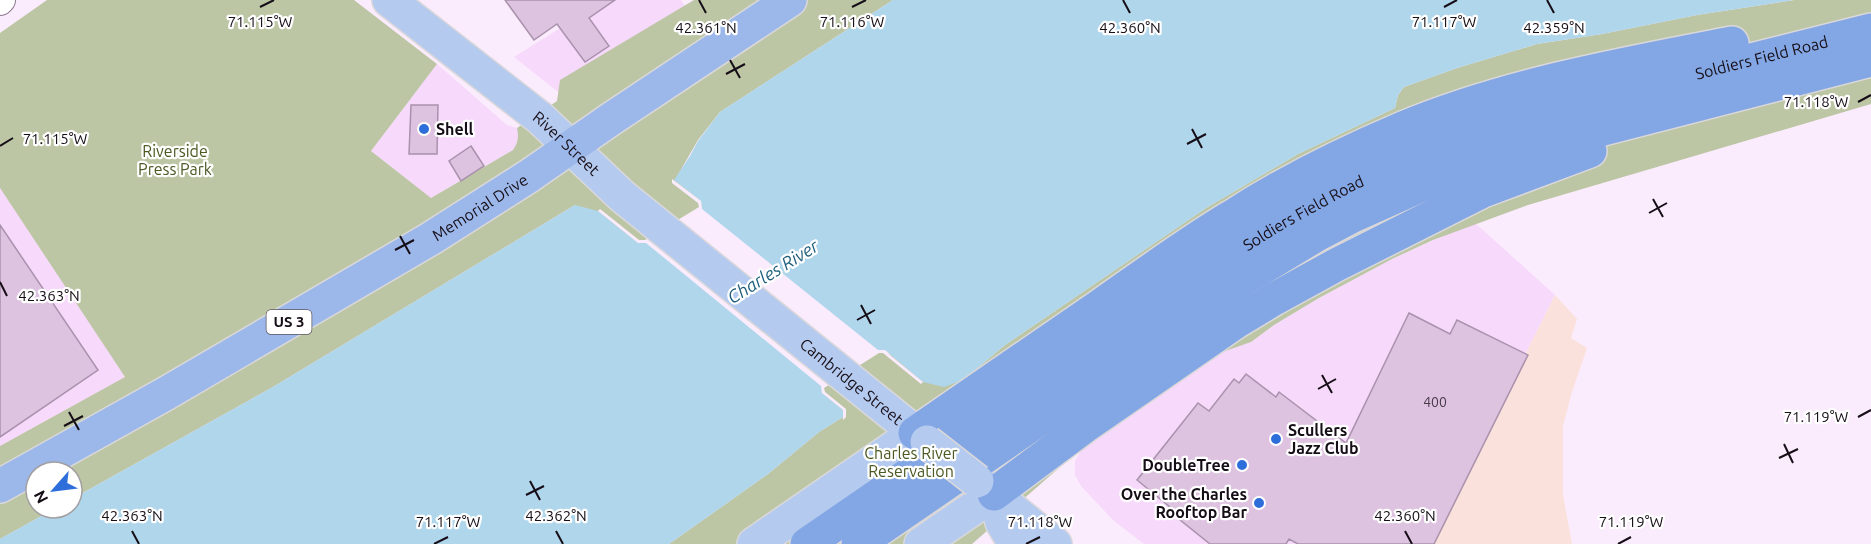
<svg xmlns="http://www.w3.org/2000/svg" width="1871" height="544" font-family="Ubuntu,sans-serif">
<style>
.built{fill:#f7d9fb}
.industrial{fill:#fbe1db}
.green{fill:#bcc6a4}
.water{fill:#b0d6ec}
.pier{fill:#fbecfd}
.building{fill:#dec3e1;stroke:#a992ac;stroke-width:1.5}
.lines{fill:none;stroke-linecap:round;stroke-linejoin:round}
.minor-casing{stroke:#8b748d;stroke-width:28}
.primary-casing{stroke:#dad8da;stroke-width:36}
.trunk-casing{stroke:#dad8da;stroke-width:36}
.motorway-casing{stroke:#dad8da;stroke-width:36}
.minor{stroke:#fff;stroke-width:26}
.primary{stroke:#b5caef;stroke-width:33}
.trunk{stroke:#9cb8ea;stroke-width:33}
.motorway{stroke:#83a6e4;stroke-width:33}
.primary-bridge-casing{stroke:#dad8da;stroke-width:36;stroke-linecap:butt}
.primary-bridge{stroke:#b5caef;stroke-width:33}
.ticks{fill:none;stroke:#160e17;stroke-width:2}
.poi-dot{fill:#2e6edb;stroke:#fff;stroke-width:2}
.labels{text-anchor:middle;stroke-width:4.5;stroke-linejoin:round;paint-order:stroke}
.number-label{font-size:14px;fill:#483b4a}
.shield{fill:#fff;stroke:#5c565d;stroke-width:1.5}
.shield-label{font-size:15px;font-weight:bold;fill:#160e17}
.street-label{font-size:16px;fill:#160e17;stroke:#fff}
.poi-label{font-size:16px;font-weight:bold;fill:#160e17;stroke:#fff;text-anchor:start}
.park-label{font-size:16px;fill:#4b5922;stroke:#fff}
.water-label{font-size:18px;font-style:italic;fill:#1d5e7c;stroke:#fff}
.ticks-label{font-size:15px;text-anchor:middle;fill:#160e17;stroke:#fff;stroke-width:4.5;stroke-linejoin:round;paint-order:stroke}
</style>
<rect width="100%" height="100%" fill="#fbecfd"/>
<!-- built -->
<path class="built" d="M605,0H681L691,15L562,95L514,57Z
M437,64L507,125L517,128L519,135L517,145L513,150L431,198L371,151Z
M0,188L125,377L0,446Z
M1474,222L1555,295L1430,544H1144L1114,521L1081,486L1075,475V461L1084,446L1217,354L1251,342L1274,325L1319,298L1392,259Z"/>
<!-- industrial -->
<path class="industrial" d="M1555,295L1577,319L1571,338L1587,348L1572,392L1563,426V495L1572,544H1430Z"/>
<!-- green -->
<path class="green" d="M47,0H354L437,64L371,151L431,198L513,150C518,143 519,137 517,128L557,101L560,80L694,0H893L720,112L698,140L675,180L701,201L702,209L645,243H638L575,205L273,387L72,499V472H36V508H56L0,539V446L125,377L0,188V33Z
M1794,0H1871V104L1528,205L1433,240L1392,259L1319,298L1274,325L1251,342L1217,354L1084,446L972,544H669L768,474L819,432L843,417L822,393L821,386L878,350L963,380L1005,345L1206,208L1298,154L1395,108L1398,95L1404,87L1457,68L1537,44L1602,34L1697,15Z"/>
<!-- water -->
<path class="water" d="M893,0H1794L1697,15L1602,34L1537,44L1457,68L1404,87L1398,95L1395,108L1298,154L1206,208L1005,345L963,380L944,387L923,382L885,350H878L821,386L822,393L843,410V417L819,432L768,474L669,544H0V539L56,508H72V499L273,387L575,205L598,211L638,243H645L702,209L701,201L674,180L690,156L698,141L720,112Z"/>
<!-- pier -->
<path class="pier" d="M672,179L701,201L702,209L878,350H884L923,382L921,384L883,353H879L824,388L825,392L846,409V417L843,420V410L822,393L821,386L646,243H638L598,211L600,209L639,240H645L699,207L698,203L672,183Z"/>
<!-- building -->
<path class="building" d="M505,0H615L589,18L609,46L585,62L557,24L534,40Z
M411,105H438L437,154H409Z
M471,146L484,166L461,181L449,161Z
M0,225L98,370L0,437Z
M1409,313L1450,334L1457,320L1528,355L1434,544H1298L1289,539L1286,544H1210L1169,511L1171,508L1137,480L1198,403L1209,411L1234,379L1239,383L1246,374L1276,397L1279,392L1346,443Z"/>
<g class="lines">
<!-- minor casing -->
<g class="minor-casing">
<path id="minor" d="M0,2L2,0"/>
</g>
<!-- primary casing -->
<g class="primary-casing">
<g id="primary">
<path id="s1" d="M389,0L540,118L622,196L927,442"/>
<path d="M977,481L1055,544"/>
<path d="M994,494L1002,522L1015,544"/>
<path d="M754,544L915,433"/>
<path d="M921,544L994,494"/>
</g>
</g>
<!-- trunk casing -->
<g class="trunk-casing">
<g id="trunk">
<path id="s2" d="M0,486L165,394L430,239L529,176L611,119L790,0"/>
</g>
</g>
<!-- motorway casing -->
<g class="motorway-casing">
<g id="motorway">
<path d="M915,433C977,390 1039,347 1101,305C1144,275 1186,244 1231,217C1285,182 1344,153 1403,128C1506,85 1623,64 1732,43"/>
<path d="M994,494L1084,427L1236,322L1274,299L1336,265L1483,191L1590,151"/>
<path id="s3" d="M807,544L1214,265L1284,222L1355,183L1469,136L1587,101L1871,30"/>
<path d="M858,544L1247,277L1315,236L1353,216L1447,174L1510,153L1871,60"/>
</g>
</g>
<!-- minor -->
<use href="#minor" class="minor"/>
<!-- primary -->
<use href="#primary" class="primary"/>
<!-- trunk -->
<use href="#trunk" class="trunk"/>
<!-- motorway -->
<use href="#motorway" class="motorway"/>
<!-- primary-bridge casing -->
<g class="primary-bridge-casing">
<path id="primary-bridge" d="M927,442L977,481"/>
</g>
<!-- primary-bridge -->
<use href="#primary-bridge" class="primary-bridge"/>
</g>
<!-- ticks -->
<path class="ticks" d="M699,0L706,13M1123,0L1130,13M1547,0L1554,13M260,7L274,0M852,7L866,0M1444,7L1457,0M730,60L740,78M726,74L745,64M1858,102L1871,95M1192,129L1202,148M1187,144L1206,134M0,146L13,138M1653,199L1663,217M1649,213L1667,203M400,236L410,254M395,250L414,240M0,282L7,296M861,305L871,324M857,320L875,310M1322,375L1332,393M1318,389L1336,379M69,412L79,430M1858,417L1871,410M64,426L83,416M1784,444L1793,463M1779,458L1798,449M530,481L540,500M526,495L544,486M132,531L139,544M556,531L563,544M1405,531L1412,544M434,544L448,537M1026,544L1040,537M1618,544L1631,537"/>
<!-- markers -->
<g class="poi-dot">
<circle cx="424" cy="129" r="6"/>
<circle cx="1276" cy="439" r="6"/>
<circle cx="1242" cy="465" r="6"/>
<circle cx="1259" cy="503" r="6"/>
</g>
<g class="labels">
<!-- number labels -->
<g class="number-label">
<text x="1435" y="407">400</text>
</g>
<!-- shield labels -->
<rect class="shield" x="266.5" y="310" width="45" height="24" rx="4.5"/>
<g class="shield-label">
<text x="289" y="327">US 3</text>
</g>
<!-- street labels -->
<g class="street-label">
<text dy="6" stroke="none"><textPath href="#s3" startOffset="1083">Soldiers Field Road</textPath></text>
<text dy="6" stroke="none"><textPath href="#s1" startOffset="228">River Street</textPath></text>
<text dy="6" stroke="none"><textPath href="#s2" startOffset="555">Memorial Drive</textPath></text>
<text dy="6" stroke="none"><textPath href="#s3" startOffset="597">Soldiers Field Road</textPath></text>
<text dy="6" stroke="none"><textPath href="#s1" startOffset="600">Cambridge Street</textPath></text>
</g>
<!-- poi labels -->
<g class="poi-label">
<text x="436" y="135">Shell</text>
<text x="1288" y="436">Scullers<tspan x="1288" dy="18">Jazz Club</tspan></text>
<text x="1230" y="471" text-anchor="end">DoubleTree</text>
<text x="1247" y="500" text-anchor="end">Over the Charles<tspan x="1247" dy="18">Rooftop Bar</tspan></text>
</g>
<!-- park labels -->
<g class="park-label">
<text x="175" y="157">Riverside<tspan x="175" dy="18">Press Park</tspan></text>
<text x="911" y="459">Charles River<tspan x="911" dy="18">Reservation</tspan></text>
</g>
<!-- water labels -->
<g class="water-label">
<text transform="translate(773 272) rotate(-32)" y="6">Charles River</text>
</g>
</g>
<g class="ticks-label">
<text x="852" y="27">71.116°W</text>
<text x="260" y="27">71.115°W</text>
<text x="1444" y="27">71.117°W</text>
<text x="706" y="33">42.361°N</text>
<text x="1130" y="33">42.360°N</text>
<text x="1554" y="33">42.359°N</text>
<text x="1816" y="107">71.118°W</text>
<text x="55" y="144">71.115°W</text>
<text x="49" y="301">42.363°N</text>
<text x="1816" y="422">71.119°W</text>
<text x="132" y="521">42.363°N</text>
<text x="556" y="521">42.362°N</text>
<text x="1405" y="521">42.360°N</text>
<text x="448" y="527">71.117°W</text>
<text x="1040" y="527">71.118°W</text>
<text x="1631" y="527">71.119°W</text>
</g>
<!-- north arrow -->
<g transform="translate(54 490) rotate(242)"><circle r="28" fill="#ffffff" stroke="#a29fa2" stroke-width="1.5"/>
<path d="M0-4.5L10 22L0 15L-10 22Z" fill="#2e6edb"/>
<text y="-9" font-size="16" font-weight="bold" text-anchor="middle" fill="#160e17">N</text>
</g>
</svg>
